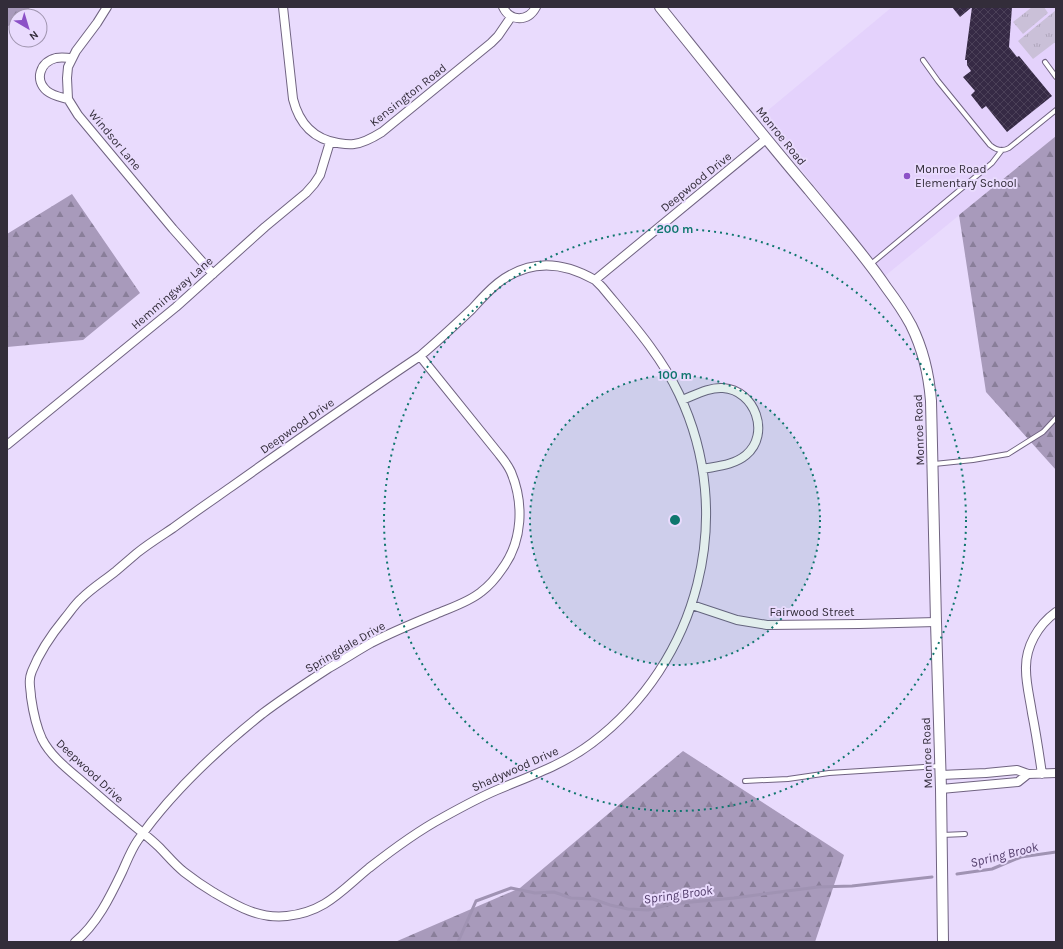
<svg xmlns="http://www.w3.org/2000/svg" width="1063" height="949" font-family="Karla,sans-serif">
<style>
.built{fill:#e4d2fc}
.forest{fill:url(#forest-firs)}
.park{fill:url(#park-tufts)}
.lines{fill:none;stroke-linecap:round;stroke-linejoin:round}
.stream{stroke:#a093b3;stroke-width:3}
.building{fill:url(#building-cross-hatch)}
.service-casing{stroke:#706381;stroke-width:6}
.minor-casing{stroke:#706381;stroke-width:10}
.tertiary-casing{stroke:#706381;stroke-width:12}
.service{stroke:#fff;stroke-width:4}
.minor{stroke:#fff;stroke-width:8}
.tertiary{stroke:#fff;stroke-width:10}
.ring{fill:none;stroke:#0f766e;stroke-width:2;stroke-dasharray:2 4}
.poi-dot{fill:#8c51c7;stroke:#e9dbfd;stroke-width:1.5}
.labels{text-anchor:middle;stroke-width:4;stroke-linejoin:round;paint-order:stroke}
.street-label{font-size:12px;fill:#332d3a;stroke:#e9dbfd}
.poi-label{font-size:12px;fill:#332d3a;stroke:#e9dbfd;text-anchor:start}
.water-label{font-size:13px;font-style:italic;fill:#503b69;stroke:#e9dbfd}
.centre{fill:#0f766e;stroke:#e9dbfd;stroke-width:2}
.ring-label{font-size:12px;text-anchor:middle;font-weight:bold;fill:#0f766e;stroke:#e9dbfd;stroke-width:4;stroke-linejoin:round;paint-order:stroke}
</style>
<defs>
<pattern id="forest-firs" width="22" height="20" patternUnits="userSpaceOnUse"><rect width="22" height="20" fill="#a89abb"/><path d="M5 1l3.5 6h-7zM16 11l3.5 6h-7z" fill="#897e99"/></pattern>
<pattern id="park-tufts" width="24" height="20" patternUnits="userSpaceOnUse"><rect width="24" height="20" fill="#cac0d8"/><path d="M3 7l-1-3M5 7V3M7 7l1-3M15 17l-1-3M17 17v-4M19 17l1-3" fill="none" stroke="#aea5ba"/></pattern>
<pattern id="building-cross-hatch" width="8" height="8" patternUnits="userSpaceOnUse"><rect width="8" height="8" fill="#362a45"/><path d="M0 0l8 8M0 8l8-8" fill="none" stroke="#4b4058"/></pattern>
</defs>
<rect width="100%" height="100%" fill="#e9dbfd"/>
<!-- built -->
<path class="built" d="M892,7H1056V136L885,276L760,117Z"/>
<!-- forest -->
<path class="forest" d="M7,7H31L20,16H16V20L7,27Z
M1056,136V470L986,392L959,215Z
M72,194L140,293L83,340L7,347V234Z
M683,751L844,855L815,942H395L520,888Z"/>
<!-- park -->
<path class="park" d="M1032,7H1044L1048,13L1023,34L1013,22Z
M1056,10V43H1054L1033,59L1018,41Z"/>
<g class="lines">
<!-- stream -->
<path class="stream" d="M957,874L992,869L1021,857L1056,852
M458,942L476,901L511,888L535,893L554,892L571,898L593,899L610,905L628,909L648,910L671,904L734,898L818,887L852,886L932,877"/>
</g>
<!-- building -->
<path class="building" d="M952,7H972L960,17Z
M972,7H1012L1009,47L1017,57L1019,56L1052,96L1007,132L986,106L982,109L971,95L975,91L963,77L971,71L967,65V60H965Z"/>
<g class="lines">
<!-- service casing -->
<g class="service-casing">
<path id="service" d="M923,60L938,81L990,145C996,150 1002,152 1009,148L1056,110
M1045,62L1056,77
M871,264L992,163L1002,150
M934,464L973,460L1008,454L1043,432L1056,418
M745,781L788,779L829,773L940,766
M942,835L965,834"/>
</g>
<!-- minor casing -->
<g class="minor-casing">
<path id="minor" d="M107,7L97,23L76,51L68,67L67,78L68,99L78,115L173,229L213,274
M283,7L293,99C299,123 313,139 338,143C344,144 349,145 354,144C364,143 374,137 382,132L491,43L498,36L511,17
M503,7C510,22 528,22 536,7
M68,99C61,97 53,96 47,91C34,80 40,62 56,58C62,57 67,58 72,58
M595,280L602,287C630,321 660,354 679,394C737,516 699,662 592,743C563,765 530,776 497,790C478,798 460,808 442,818C416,832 392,850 369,868C341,891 325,912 287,916C258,919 237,906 213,892C203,886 193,879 184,872C174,864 167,855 159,847C148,836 136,828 125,818C111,807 98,795 85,784C70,771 51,757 42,739C36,726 33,711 31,697C31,691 29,685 30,679C30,676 31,674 32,671C40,651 51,635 65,618C70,612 75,604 82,598C92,588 105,580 116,571C123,565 130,559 137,553C148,544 161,536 173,528C192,514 211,501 231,487C293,443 356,399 420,356C438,341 455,325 472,309C480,300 488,291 498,283C529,259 562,261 595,280L766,139
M682,400C695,395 709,387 723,388C755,390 771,434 746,455C734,465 718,466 703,469
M7,445L176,307L265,227L306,193L314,184L320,175L330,142
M692,605L737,620L767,625L859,624L936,622
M1042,774C1039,753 1036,733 1032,713C1030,699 1026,684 1026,670C1025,647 1038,625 1056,612
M941,775L986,773L1017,770L1028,774L1056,773
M941,789L1018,782L1028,774
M75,942C97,924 110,897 122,872C127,861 131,850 138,840C171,793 217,750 262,714C283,698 306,683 329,668C343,660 357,651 371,643C392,632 414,623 436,614C450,608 469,602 481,592C489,586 496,578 502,569C523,541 524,503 511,472C508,465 503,459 499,454L420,356"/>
</g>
<!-- tertiary casing -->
<g class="tertiary-casing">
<path id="tertiary" d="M660,7C709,68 758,130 809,190C835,222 863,253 886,287C895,299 904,312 911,325C923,349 929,375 931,401L936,622L941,789L943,942"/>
</g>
<!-- service -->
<use href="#service" class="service"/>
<!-- minor -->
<use href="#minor" class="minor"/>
<!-- tertiary -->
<use href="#tertiary" class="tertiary"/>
</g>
<!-- distance rings -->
<circle cx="675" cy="520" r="145" fill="#0f766e" fill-opacity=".12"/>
<g class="ring">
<circle cx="675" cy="520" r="145"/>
<circle cx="675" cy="520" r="291"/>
</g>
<!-- markers -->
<circle class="poi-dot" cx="907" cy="176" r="4"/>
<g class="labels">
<!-- street labels -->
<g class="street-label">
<text transform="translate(408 95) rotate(-38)" y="4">Kensington Road</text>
<text transform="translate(781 136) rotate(51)" y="4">Monroe Road</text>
<text transform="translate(115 140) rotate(50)" y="4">Windsor Lane</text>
<text transform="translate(696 182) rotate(-39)" y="4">Deepwood Drive</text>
<text transform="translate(172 293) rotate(-41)" y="4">Hemmingway Lane</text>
<text transform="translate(297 426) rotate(-35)" y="4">Deepwood Drive</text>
<text transform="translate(919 430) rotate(-92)" y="4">Monroe Road</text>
<text x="812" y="616">Fairwood Street</text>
<text transform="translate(345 647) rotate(-30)" y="4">Springdale Drive</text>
<text transform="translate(927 753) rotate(-92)" y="4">Monroe Road</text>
<text transform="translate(515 769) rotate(-24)" y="4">Shadywood Drive</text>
<text transform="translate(90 771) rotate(43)" y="4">Deepwood Drive</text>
</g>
<!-- poi labels -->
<g class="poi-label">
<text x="915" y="173">Monroe Road<tspan x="915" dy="14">Elementary School</tspan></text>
</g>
<!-- water labels -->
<g class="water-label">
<text transform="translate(1004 854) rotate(-14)" y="5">Spring Brook</text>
<text transform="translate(678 894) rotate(-8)" y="5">Spring Brook</text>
</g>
</g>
<circle cx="675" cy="520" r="6" class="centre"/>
<g class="ring-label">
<text x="675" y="233">200 m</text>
<text x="675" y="379">100 m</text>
</g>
<!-- border -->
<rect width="1063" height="949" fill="none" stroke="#332d3a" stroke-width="16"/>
<!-- north arrow -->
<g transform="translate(28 28) rotate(142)"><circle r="19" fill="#e9dbfd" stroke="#a095af"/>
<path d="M0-3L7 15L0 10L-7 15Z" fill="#8c51c7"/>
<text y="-6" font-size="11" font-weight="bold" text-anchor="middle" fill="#332d3a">N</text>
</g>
</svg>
